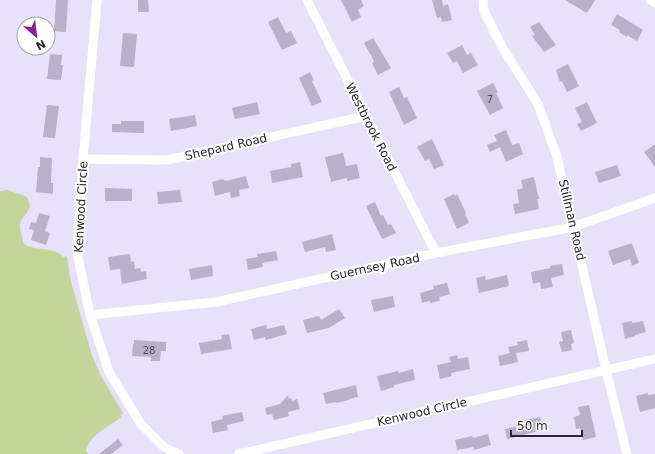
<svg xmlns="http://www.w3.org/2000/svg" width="655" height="454" font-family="'DejaVu Sans',sans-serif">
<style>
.green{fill:#c5d59a}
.building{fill:#b8b1c9}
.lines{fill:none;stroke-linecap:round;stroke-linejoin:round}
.street{stroke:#fff;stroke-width:9}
.labels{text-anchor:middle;stroke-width:4;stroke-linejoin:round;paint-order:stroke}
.number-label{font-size:10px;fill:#4d4956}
.street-label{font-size:12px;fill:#29262f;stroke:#fff}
</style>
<rect width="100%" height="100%" fill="#e8e1fa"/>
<!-- green -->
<path class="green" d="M8,190L27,197C35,213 23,212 20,224C19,230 23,237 23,243C35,252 55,246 63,257L67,256L70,278L92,356L101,376L123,413L121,415V417C109,427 91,434 86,450L88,454H0V191Z"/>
<!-- building -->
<path class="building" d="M56,0H68L66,32L54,31Z
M138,0H148L149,12H138Z
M341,0H361L364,6L358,10L361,17L352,22Z
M432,0H442L443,6L448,4L452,20L442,22L441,17L437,18Z
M565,0H595L587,13Z
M617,14L643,30L637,41L627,35V37L619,32L620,30L611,25Z
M278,17L286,33L291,31L297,43L282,50L268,22Z
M539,22L556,45L544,52L532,36L535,35L530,27Z
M123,33L137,34L134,67L120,66Z
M373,38L391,68L378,75L372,63L374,61L364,43Z
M462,45L467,55L471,53L478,65L463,73L457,61L453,63L447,53Z
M50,54L62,55L61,65H63L61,80L47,79Z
M568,64L579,86L567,92L562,81L560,82L556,70Z
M310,72L314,80L312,81L322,102L312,106L299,78Z
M493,83L498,92L496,93L503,108L490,115L477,91Z
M399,87L404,98L407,97L417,118L404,125L389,92Z
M257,102L260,114L235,119L232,108Z
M587,102L597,123L581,131L577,124L582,122L575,108Z
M47,105L59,106L55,138L43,137Z
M195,115L197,126L171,131L169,119Z
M121,121H144V133L112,132V124H121Z
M506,130L512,145L519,143L523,154L506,162L500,147L490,152L487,145L497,141L494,135Z
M432,139L444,165L434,169L429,159L425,161L417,147Z
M655,144V167L644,152Z
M343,153L346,166L357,164L360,178L347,181V178L331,182L325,157Z
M40,157L52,158L51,183H53V194L36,192L38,167H40Z
M300,162L303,177L272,183L270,171L291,167V164Z
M617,165L621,176L599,183L595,172Z
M246,176L249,188L239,190L240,196L231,198L230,192L215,196L212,182L223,179L225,181Z
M534,177L539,199H537L539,209L515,214L513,204L519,203L517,190L523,188L521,180Z
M105,188L132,189V201H105Z
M180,190L182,202L158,204L157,192Z
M454,194L455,196L457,194L466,213L465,214L469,223L457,229L444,199Z
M375,202L381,216L383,215L388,225L391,224L396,233L382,239L366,206Z
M39,213L50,216L45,231L50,233L46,245L31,240L34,230L29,229L31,222L36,223Z
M332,234L336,250L326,252L325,247L305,252L302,242Z
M632,243L639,263L632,266L630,259L613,265L608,251Z
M276,251L278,260L262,263L263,267L248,270L246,259L258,257L257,254Z
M130,254L131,262L134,261L135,269L140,268L141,272L146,271L147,279L122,284L120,269L110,270L108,257Z
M562,264L564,275L551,278L553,287L541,289L540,282L533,284L531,272L550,268V266Z
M212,265L213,276L191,280L189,269Z
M507,275L509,286L479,293L476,278L485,276L486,280Z
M447,283L450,294L439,297L440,301L430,303V301L422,303L420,293L434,289L433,286Z
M393,296L395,307L374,312L371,300Z
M339,309L345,318L329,328L307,333L303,320L319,316L321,320Z
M632,321V323L643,321L646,332L635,335V336L625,339L622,323Z
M266,325L267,329L284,325L287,334L266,340L265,337L254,340L251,329Z
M571,330L574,343L571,344L572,350L562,352L559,342L563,341L561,332Z
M229,334L232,349L201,354L199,343L222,339L221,335Z
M134,340L166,342V351H161L160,361H151V357L132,356L133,344H134Z
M527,340L529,351L516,353L518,362L500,366L498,356L510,353L508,347L518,345L517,342Z
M457,355L458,359L468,357L470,369L451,373L452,376L440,379L437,365L451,362L449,357Z
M413,369L415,380L394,385V387L381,391L377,376L398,371L399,373Z
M356,385L358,397L349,399V400L336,403V402L326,404L323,393Z
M648,393V395L655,394V408L640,412L636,396Z
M288,395L289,399L291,398L292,401L297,399L300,409L288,412L289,416L274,420L272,414L267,415L265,408L280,404Z
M589,405L596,437L583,440L580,428L576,429L574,417L580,415L578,407Z
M242,412L244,421L227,425L228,430L213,433L211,422L223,419L222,416Z
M540,417L543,430L507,439L505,429L519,426V424L526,422L525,420Z
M488,434L491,445L474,450L473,447L457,450L455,440L472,436L473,438Z
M118,439L123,445L111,454H99Z"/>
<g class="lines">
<!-- street -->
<path class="street" d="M97,0L83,159L77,252L90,315L109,372L141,424L164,447L179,454
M307,0L436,253
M483,0L484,11L502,47L538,104L557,157L606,370L627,454
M650,0L655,3
M83,159L167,160L366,116
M90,315L216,302L436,253L573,227L655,198
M239,454L655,359"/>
</g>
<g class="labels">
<!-- number labels -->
<g class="number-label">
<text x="490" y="103">7</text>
<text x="149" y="354">28</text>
</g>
<!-- street labels -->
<g class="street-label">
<text transform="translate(371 127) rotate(63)" y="4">Westbrook Road</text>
<text transform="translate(226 147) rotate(-13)" y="4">Shepard Road</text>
<text transform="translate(81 207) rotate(-87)" y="4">Kenwood Circle</text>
<text transform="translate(572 220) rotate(77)" y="4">Stillman Road</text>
<text transform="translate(375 267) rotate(-12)" y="4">Guernsey Road</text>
<text transform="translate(422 412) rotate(-13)" y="4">Kenwood Circle</text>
</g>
</g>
<!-- north arrow -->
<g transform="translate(36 36) rotate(152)"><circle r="19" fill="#ffffff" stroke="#a9a8ac"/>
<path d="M0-3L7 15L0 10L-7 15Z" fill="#8c2185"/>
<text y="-6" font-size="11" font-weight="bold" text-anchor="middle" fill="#29262f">N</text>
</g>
<!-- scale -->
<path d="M511 430v6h71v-6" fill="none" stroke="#29262f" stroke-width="2"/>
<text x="517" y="430" font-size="12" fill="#29262f" stroke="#ffffff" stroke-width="3" paint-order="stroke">50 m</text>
</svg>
